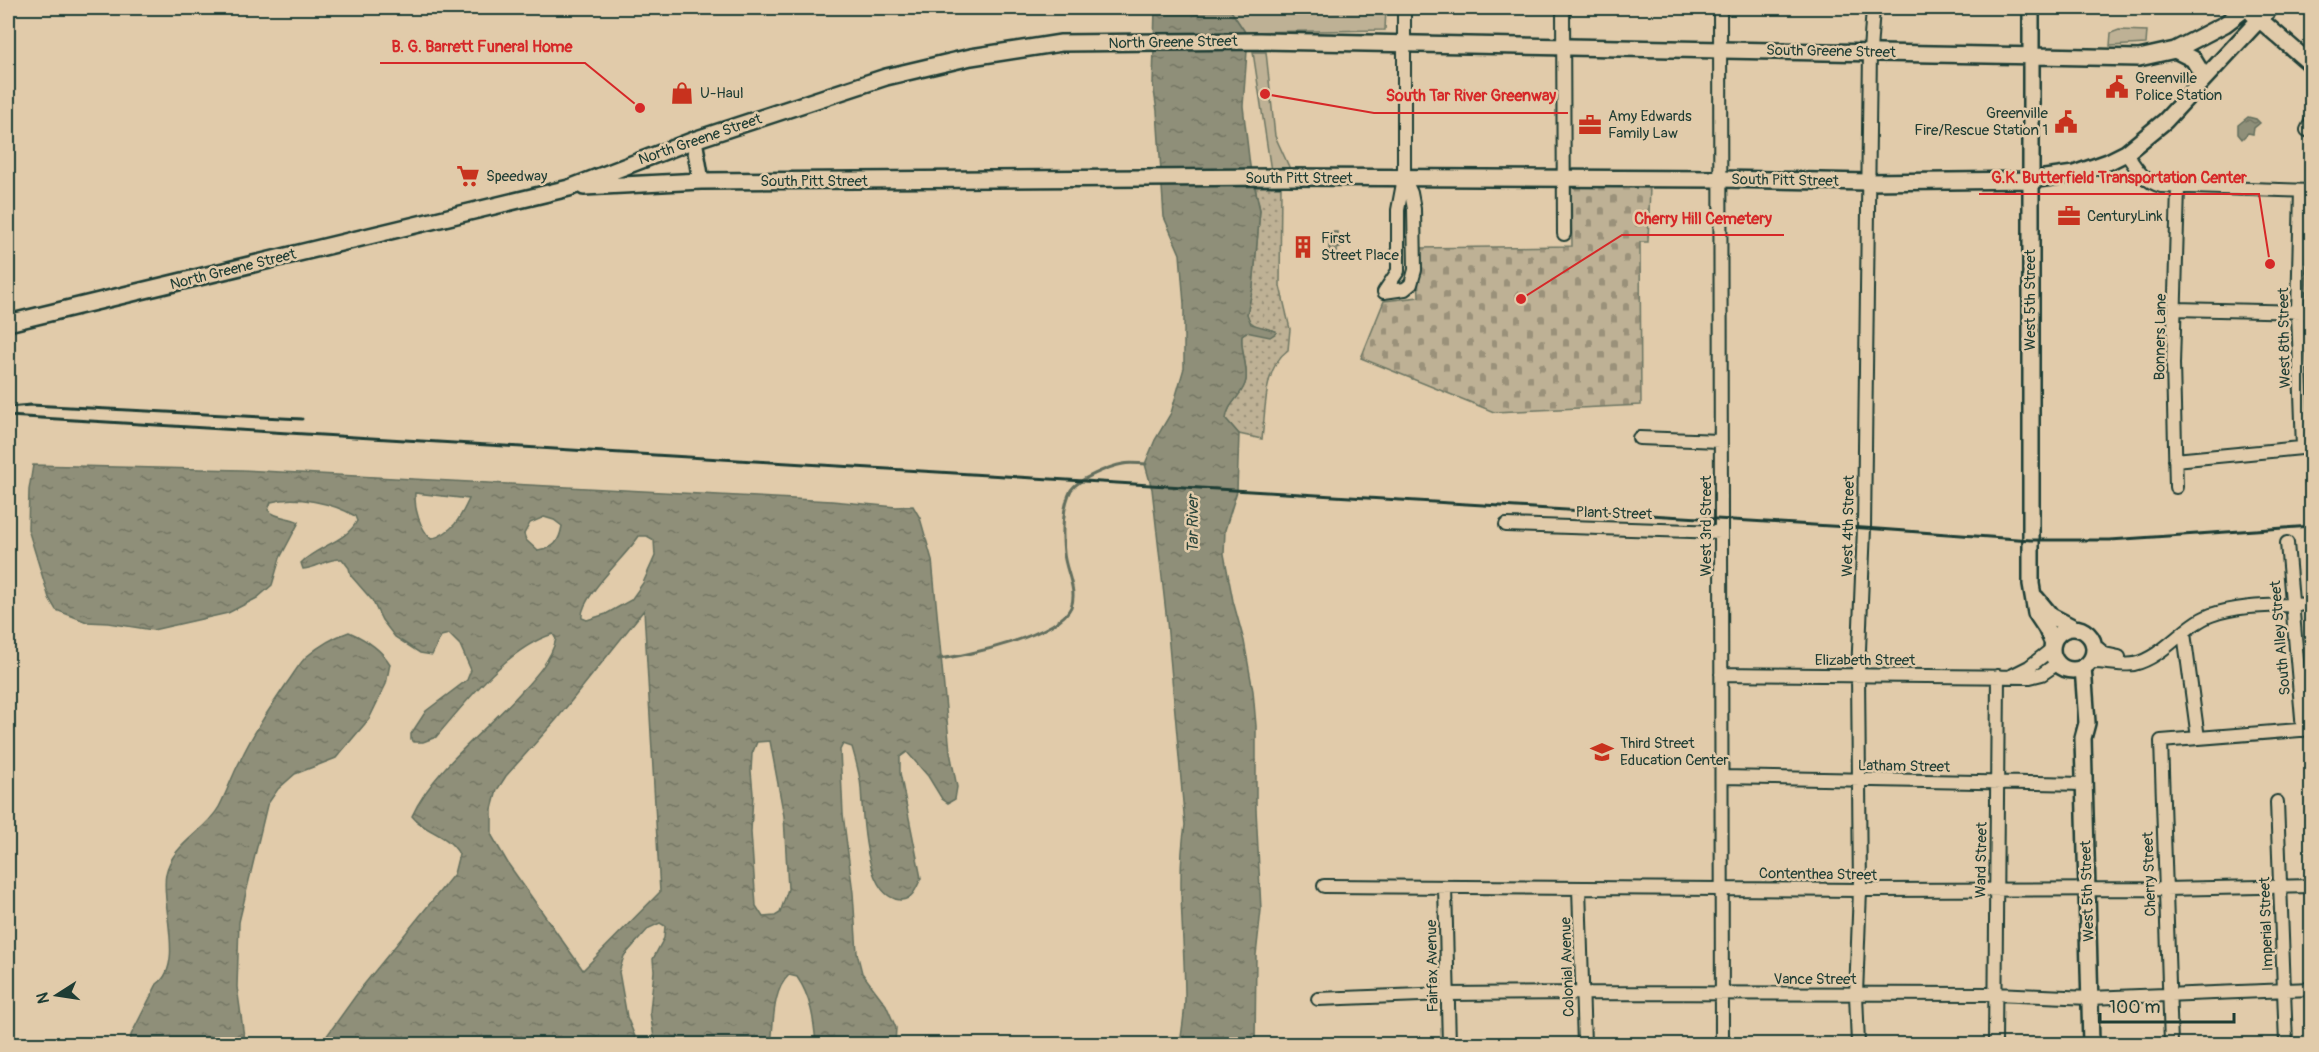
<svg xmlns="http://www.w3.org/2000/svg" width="2319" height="1052" font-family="Pangolin,sans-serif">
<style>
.grass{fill:url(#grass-dots);stroke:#6e7764;stroke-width:1.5}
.cemetery{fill:url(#cemetery-stones);stroke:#6e7764;stroke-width:1.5}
.park{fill:#beb195;stroke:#6e7764;stroke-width:1.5}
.water{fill:url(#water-ripples);stroke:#626e5d;stroke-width:1.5;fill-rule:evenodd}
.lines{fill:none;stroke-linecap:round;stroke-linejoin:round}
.stream{stroke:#626e5d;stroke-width:3}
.minor-casing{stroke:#1f3d34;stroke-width:16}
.major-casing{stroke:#1f3d34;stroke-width:20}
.minor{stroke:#e1cbaa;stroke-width:12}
.major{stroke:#e1cbaa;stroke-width:15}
.rail{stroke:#1f3d34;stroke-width:3}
.labels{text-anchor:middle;stroke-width:5;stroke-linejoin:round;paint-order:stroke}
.street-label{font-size:15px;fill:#1f3d34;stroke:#e1cbaa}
.poi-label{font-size:15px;fill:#1f3d34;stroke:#e1cbaa;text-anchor:start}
.water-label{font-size:16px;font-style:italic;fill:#2a453b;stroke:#e1cbaa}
.leader{fill:none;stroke:#d62828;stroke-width:2}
.callout-dot{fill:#d62828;stroke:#e1cbaa;stroke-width:2}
.callout-label{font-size:16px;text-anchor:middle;font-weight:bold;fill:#d62828;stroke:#e1cbaa;stroke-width:5;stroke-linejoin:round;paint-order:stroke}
</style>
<defs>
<pattern id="grass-dots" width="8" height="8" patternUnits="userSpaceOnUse" patternTransform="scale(1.5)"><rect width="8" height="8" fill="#beb195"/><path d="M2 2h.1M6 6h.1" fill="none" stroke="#9a917a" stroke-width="1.8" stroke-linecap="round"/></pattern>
<pattern id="cemetery-stones" width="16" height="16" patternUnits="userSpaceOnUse" patternTransform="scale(1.5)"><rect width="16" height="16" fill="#beb195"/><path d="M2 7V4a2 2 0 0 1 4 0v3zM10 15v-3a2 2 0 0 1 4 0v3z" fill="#9a917a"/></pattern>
<pattern id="water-ripples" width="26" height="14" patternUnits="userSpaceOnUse" patternTransform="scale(1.5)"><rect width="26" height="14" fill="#8f8f79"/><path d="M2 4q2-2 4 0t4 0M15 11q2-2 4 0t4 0" fill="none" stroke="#747664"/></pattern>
</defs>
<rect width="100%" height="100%" fill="#e1cbaa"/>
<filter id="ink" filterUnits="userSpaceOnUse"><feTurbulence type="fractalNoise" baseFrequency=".0167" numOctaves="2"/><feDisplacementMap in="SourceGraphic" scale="12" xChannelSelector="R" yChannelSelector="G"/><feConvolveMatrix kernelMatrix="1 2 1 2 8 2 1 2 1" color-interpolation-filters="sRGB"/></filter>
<g filter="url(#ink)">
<!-- grass -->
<path class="grass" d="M1255,187H1281L1280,286L1290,329L1288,350C1263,368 1266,410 1262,439L1239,434L1226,419C1227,403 1244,395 1246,380C1248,365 1240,350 1242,335L1246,332H1252L1256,326L1248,320L1247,314L1253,287L1260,210Z"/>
<!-- cemetery -->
<path class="cemetery" d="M1650,186L1648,242H1640L1641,405L1494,412L1361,358L1384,301L1419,297L1417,248L1572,246L1571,187Z"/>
<!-- park -->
<path class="park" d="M1229,8H1386L1385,30L1245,32Z
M2119,30L2147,31L2146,44L2110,46L2111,33Z
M1253,52H1266L1275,136L1290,169L1282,173L1271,171Z"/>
<!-- water -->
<path class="water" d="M1155,8H1229L1245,32L1247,51L1243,106L1250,166L1260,210L1253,287L1247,314L1251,324L1276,331V333L1270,337L1246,332L1242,335C1240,350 1248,365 1246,380C1244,395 1227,403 1226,419L1239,434L1237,491L1225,530L1224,554L1233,601L1244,641L1253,691L1256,726V809L1261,910L1256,955L1255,1044H1180C1182,1029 1185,1013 1185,998C1185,941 1176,882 1185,825L1167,622L1152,489L1145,464L1155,440L1171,413L1184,368V304L1180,254L1164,217L1157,111L1153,84Z
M2248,117L2256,119L2260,123L2254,128L2253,134L2248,133L2242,139L2238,134V125Z
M1329,232H1337V238L1342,242V247L1337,249V255H1329Z
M33,465L242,470L832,501L896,507L913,506L920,518L932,560L950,752L957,787L955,799L948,803L942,799L928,776L907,752L900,757V773L921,878C917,887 912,901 900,900C864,897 863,815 861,788C860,774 856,761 852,747L843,744L840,750L843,814L853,893L857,953L862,973L886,1005L896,1028L895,1044H816C814,1020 811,997 797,977L789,975C772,991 774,1022 771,1044H655L650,1012L654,971L653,959L664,938L665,926L660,923L649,928L624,956L619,972L627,1017L638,1044H321L362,987L454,874L459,854C447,833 425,833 412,816C434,768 486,731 521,692C536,676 551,660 556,639L553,634C507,648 466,702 436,737L423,742H414L411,739V734L426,711L467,680L471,670L460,645L449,634L441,636L432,655L420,653L395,637L382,620L372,600L351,576L349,568L342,559C326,558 318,568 303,569L301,563C317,546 346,542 357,521L355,516C333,503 296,495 271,502L268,510C277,519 288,516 299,522L280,558L272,585L257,598L228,613L153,630L108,623L87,622L56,610L49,598L28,529L29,490ZM415,493L469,499C460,518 454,532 431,539C420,528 414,509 415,493ZM544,517L554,520L562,526C559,543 554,548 538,551L526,540L524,534L530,523ZM639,536H647L654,540L655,556L643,583L631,600L606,614L587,620L582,618C579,598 627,555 639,536ZM644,610L660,892L583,970L509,865L492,836V809L497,790L506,776L556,720ZM770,741L784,816L788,889L780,913L775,916L763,917L756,906L751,832L753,794L751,771L752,754L757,742Z
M349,632C365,639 381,649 390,664L386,684L369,719L336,758L295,774L278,789L267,805L239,922L237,987L245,1044H130L131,1035L157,984C185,965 160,903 166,874C172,844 205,832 219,807C227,792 232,776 240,761C253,733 270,708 287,683C293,675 299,664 306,657C319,646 334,637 349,632Z"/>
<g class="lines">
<!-- stream -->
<path class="stream" d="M938,659C967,656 1059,635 1071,607C1078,590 1065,570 1064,553C1062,535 1062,507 1071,490C1078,479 1111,466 1123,464C1130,462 1139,464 1146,464"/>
<!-- minor casing -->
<g class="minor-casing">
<path id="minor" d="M1563,8L1564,234
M1720,8L1722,1044
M2307,130L2312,120
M2126,153C2136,168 2143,181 2161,186L2312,191
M2301,191L2298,312L2303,448
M1384,292L1398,271V210L1404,178V8
M1384,292L1405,289L1411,284L1415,270L1414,209L1411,193L1404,178
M2175,309L2312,312
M1639,438L1720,441
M2175,460L2312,447
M2176,487L2173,364L2178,188
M1506,525L1721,532
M2287,543L2303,730
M2184,633L2198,738
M2093,644L2105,654L2119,657
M2089,662C2103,661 2122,666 2134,664C2164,657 2184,625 2211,615C2242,604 2279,606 2312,604
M1721,674L2030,677L2042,674L2058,663
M2011,676L2029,667L2052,649
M1723,777L2084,784
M2277,802L2286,1044
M1324,886L1860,890L2165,889L2312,886
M1445,887L1449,1044
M1579,888L1584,1044
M1318,999L1447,994L1584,993L1995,994L2090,998L2312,989
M1858,1044L1856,994L1860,890L1858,674L1864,528L1870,51L1873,8
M1995,1044L1998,676
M2171,1044L2161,741L2312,729"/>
</g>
<!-- major casing -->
<g class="major-casing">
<path id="major" d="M2031,8V584L2036,613L2046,628L2053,643
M2252,13L2312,65
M2175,50L2193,59L2204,77
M694,140L701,181
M584,187L701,181L1284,177L1720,179L1868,182L2030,180L2074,174L2108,162L2126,153L2165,121L2270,8
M8,323L569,188L694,140L886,77L971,57L1061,43L1259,41L2139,58L2175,50L2225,24L2246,8
M2036,598L2051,616L2074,628
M2052 649a21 21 0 1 1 42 0a21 21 0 1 1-42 0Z
M2083,667L2087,723L2083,738L2091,1044"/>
</g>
<!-- minor -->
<use href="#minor" class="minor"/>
<!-- major -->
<use href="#major" class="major"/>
<!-- rail -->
<path class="rail" d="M8,407L31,405L302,419
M8,416L1864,528L2031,540H2110L2312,526"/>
</g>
</g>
<!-- icons -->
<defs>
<g id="civic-bare" transform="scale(1.8)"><path d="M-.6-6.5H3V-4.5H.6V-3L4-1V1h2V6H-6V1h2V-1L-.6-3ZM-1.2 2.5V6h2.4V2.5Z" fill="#c8321e" stroke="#e1cbaa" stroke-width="2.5" paint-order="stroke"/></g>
<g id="shop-bare" transform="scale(1.8)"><path d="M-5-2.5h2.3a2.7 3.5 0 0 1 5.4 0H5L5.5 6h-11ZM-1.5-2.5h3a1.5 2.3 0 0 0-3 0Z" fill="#c8321e" stroke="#e1cbaa" stroke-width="2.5" paint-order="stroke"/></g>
<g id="office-bare" transform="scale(1.8)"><path d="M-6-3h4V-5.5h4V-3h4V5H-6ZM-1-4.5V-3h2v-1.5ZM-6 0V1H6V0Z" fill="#c8321e" stroke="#e1cbaa" stroke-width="2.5" paint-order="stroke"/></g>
<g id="supermarket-bare" transform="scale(1.8)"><path d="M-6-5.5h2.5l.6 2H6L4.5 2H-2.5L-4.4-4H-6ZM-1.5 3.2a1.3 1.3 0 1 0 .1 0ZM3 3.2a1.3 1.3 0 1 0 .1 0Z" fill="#c8321e" stroke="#e1cbaa" stroke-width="2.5" paint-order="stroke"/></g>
<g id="building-bare" transform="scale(1.8)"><path d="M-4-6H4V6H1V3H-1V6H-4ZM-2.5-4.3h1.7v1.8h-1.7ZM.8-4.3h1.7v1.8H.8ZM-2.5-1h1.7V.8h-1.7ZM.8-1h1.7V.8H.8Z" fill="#c8321e" stroke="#e1cbaa" stroke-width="2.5" paint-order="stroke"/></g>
<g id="school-bare" transform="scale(1.8)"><path d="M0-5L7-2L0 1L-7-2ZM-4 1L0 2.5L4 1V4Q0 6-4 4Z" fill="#c8321e" stroke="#e1cbaa" stroke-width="2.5" paint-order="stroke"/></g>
</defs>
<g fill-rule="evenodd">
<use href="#civic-bare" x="2117" y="87"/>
<use href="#shop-bare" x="682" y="93"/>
<use href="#civic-bare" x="2066" y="122"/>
<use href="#office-bare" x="1590" y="125"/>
<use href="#supermarket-bare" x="468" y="176"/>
<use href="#office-bare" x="2069" y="216"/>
<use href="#building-bare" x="1303" y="247"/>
<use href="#school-bare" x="1602" y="752"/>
</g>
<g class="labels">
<!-- street labels -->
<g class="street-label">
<text transform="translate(1173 42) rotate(-1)" y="5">North Greene Street</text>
<text transform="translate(1831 51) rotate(1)" y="5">South Greene Street</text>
<text transform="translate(700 139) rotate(-19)" y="5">North Greene Street</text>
<text x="1299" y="183">South Pitt Street</text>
<text transform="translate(1785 180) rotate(1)" y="5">South Pitt Street</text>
<text x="814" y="186">South Pitt Street</text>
<text transform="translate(233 269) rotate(-14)" y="5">North Greene Street</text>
<text transform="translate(2030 300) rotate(-90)" y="5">West 5th Street</text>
<text transform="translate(2160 337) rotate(-89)" y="5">Bonners Lane</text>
<text transform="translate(2284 338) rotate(-91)" y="5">West 8th Street</text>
<text transform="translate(1614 513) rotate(2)" y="5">Plant Street</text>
<text transform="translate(1706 526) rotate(-90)" y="5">West 3rd Street</text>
<text transform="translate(1848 526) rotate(-89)" y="5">West 4th Street</text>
<text transform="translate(2280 638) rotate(-95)" y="5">South Alley Street</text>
<text x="1865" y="665">Elizabeth Street</text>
<text transform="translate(1904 766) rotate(1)" y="5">Latham Street</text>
<text transform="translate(1981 860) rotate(-89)" y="5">Ward Street</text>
<text transform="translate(1818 874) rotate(1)" y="5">Contenthea Street</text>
<text transform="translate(2149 874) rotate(-92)" y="5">Cherry Street</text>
<text transform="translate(2087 891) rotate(-92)" y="5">West 5th Street</text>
<text transform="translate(2266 924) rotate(-92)" y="5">Imperial Street</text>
<text transform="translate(1432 966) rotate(-91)" y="5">Fairfax Avenue</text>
<text transform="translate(1567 967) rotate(-92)" y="5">Colonial Avenue</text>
<text x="1815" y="984">Vance Street</text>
</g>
<!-- poi labels -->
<g class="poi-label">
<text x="2135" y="83">Greenville<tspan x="2135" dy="17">Police Station</tspan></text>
<text x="700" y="98">U-Haul</text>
<text x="2048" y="118" text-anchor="end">Greenville<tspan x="2048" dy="17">Fire/Rescue Station 1</tspan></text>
<text x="1608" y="121">Amy Edwards<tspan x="1608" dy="17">Family Law</tspan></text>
<text x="486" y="181">Speedway</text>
<text x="2087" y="221">CenturyLink</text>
<text x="1321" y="243">First<tspan x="1321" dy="17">Street Place</tspan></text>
<text x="1620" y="748">Third Street<tspan x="1620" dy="17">Education Center</tspan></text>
</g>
<!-- water labels -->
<g class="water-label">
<text transform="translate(1192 524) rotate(-90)" y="6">Tar River</text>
</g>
</g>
<!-- callouts -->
<path class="leader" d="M640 108L585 63H380M1265 94L1374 113H1568M2270 264L2259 194H1979M1521 299L1622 235H1784"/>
<g class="callout-dot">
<circle cx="640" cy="108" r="6"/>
<circle cx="1265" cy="94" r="6"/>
<circle cx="2270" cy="264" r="6"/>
<circle cx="1521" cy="299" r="6"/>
</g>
<g class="callout-label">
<text x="482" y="52">B. G. Barrett Funeral Home</text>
<text x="1471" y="101">South Tar River Greenway</text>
<text x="2119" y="183">G.K. Butterfield Transportation Center</text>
<text x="1703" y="224">Cherry Hill Cemetery</text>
</g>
<!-- margin -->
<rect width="2319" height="1052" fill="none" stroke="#e1cbaa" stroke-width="30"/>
<rect x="15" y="15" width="2289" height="1022" fill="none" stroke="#1f3d34" stroke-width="2" filter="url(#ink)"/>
<!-- north arrow -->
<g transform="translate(57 995) rotate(258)" stroke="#e1cbaa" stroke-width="4.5" paint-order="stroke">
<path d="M0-4.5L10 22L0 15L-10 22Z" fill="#1f3d34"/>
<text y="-9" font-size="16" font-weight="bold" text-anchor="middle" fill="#1f3d34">N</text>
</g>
<!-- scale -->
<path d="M2100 1013v9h134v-9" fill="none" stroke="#1f3d34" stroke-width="3"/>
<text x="2109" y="1013" font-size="18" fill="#1f3d34" stroke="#e1cbaa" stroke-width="4.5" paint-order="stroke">100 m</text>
</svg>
